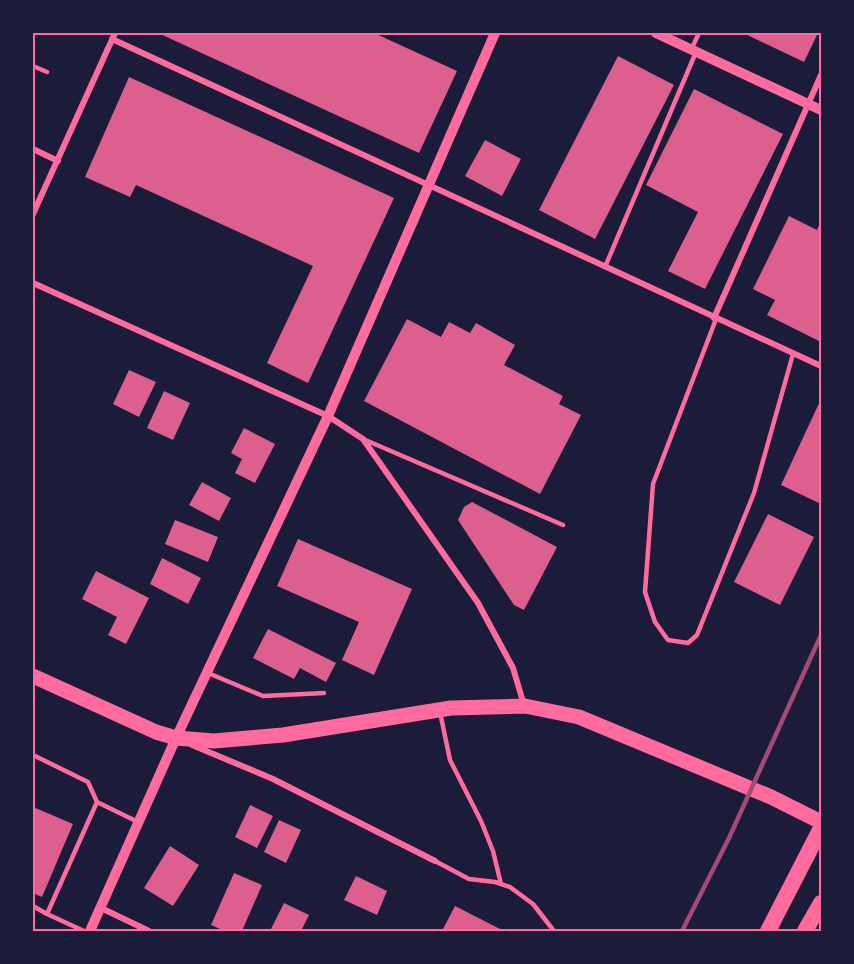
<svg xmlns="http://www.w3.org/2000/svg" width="854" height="964" font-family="'Golos Text',sans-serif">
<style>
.building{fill:#dd5f8e}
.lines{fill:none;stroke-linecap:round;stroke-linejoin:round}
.service{stroke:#ff6b9d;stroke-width:4.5}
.minor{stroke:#ff6b9d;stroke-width:6}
.tertiary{stroke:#ff6b9d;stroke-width:10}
.primary{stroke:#ff6b9d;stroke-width:15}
.trunk{stroke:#ff6b9d;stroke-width:16}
.rail{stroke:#a44b75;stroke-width:4.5}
.neatline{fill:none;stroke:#ff6b9d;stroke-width:2}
</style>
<rect width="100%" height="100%" fill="#1b1b3a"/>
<!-- building -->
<path class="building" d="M158,33H374L457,71L419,153Z
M743,33H818L804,62Z
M618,56L674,85L595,239L539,210Z
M129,77L394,198L308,383L267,363L313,266L136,185L130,197L85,177Z
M694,89L783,134L705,289L668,271L698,212L646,185Z
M485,140L521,159L502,196L465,176Z
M789,216L817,230L821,221V342L767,315L775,300L753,289Z
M407,319L441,337L449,322L470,333L476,323L515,345L504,365L563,396L559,404L581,415L540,494L364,401Z
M129,370L156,382L139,417L113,404Z
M164,391L190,403L173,440L147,428Z
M821,399V504L781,485Z
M244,428L275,444L255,483L235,473L242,459L231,453Z
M202,482L231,498L219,521L189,505Z
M472,502L557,547L524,610L514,605L458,520L464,507Z
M768,514L814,537L780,605L734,582Z
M175,520L218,537L208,562L165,544Z
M298,539L412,589L374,675L342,660L359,622L277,586Z
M162,558L201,578L188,604L150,584Z
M96,571L149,598L126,644L108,635L117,617L82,599Z
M268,629L336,663L326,682L300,668L294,679L253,658Z
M250,805L273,816L257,848L235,837Z
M33,807L73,824L42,897L33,893Z
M279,820L301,830L286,863L264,852Z
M170,846L199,865L173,906L144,888Z
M234,873L262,885L242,931H225L211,925Z
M356,876L387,891L377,915L344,900Z
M284,903L309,915L301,931H270Z
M455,906L504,931H442Z"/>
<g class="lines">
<!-- service -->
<path class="service" d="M691,50L699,33
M33,66L47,72
M605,267L696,52
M716,319L653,484L645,592L655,622L668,640L688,643L697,635L754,493L793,354
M363,439L563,525
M208,673L263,696L324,693
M440,712L450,760L481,821L493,851L501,884
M33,755L88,782L97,802L138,822
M435,861L469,879L495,882L510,887L533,904L554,931
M33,906L47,914
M84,931L47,914L97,802"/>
<!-- minor -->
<path class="minor" d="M112,39L821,366
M33,149L58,161
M33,214L115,33
M33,283L328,416L363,439L478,603L513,668L524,705
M714,318L821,75
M192,745L273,779L435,861
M101,908L149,931"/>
<!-- tertiary -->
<path class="tertiary" d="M656,33L821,110
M90,931L176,738L328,416L495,33"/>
<!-- primary -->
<path class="primary" d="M33,676L156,732L176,738L214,741L283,735L451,708L525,706L579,717L771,797L821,822"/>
<!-- trunk -->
<path class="trunk" d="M768,931L821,828
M805,931L821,903"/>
<!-- rail -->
<path class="rail" d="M682,931L729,838L821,635"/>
</g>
<!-- border -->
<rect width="854" height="964" fill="none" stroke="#1b1b3a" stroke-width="69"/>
<rect x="34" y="34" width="786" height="896" class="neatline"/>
</svg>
